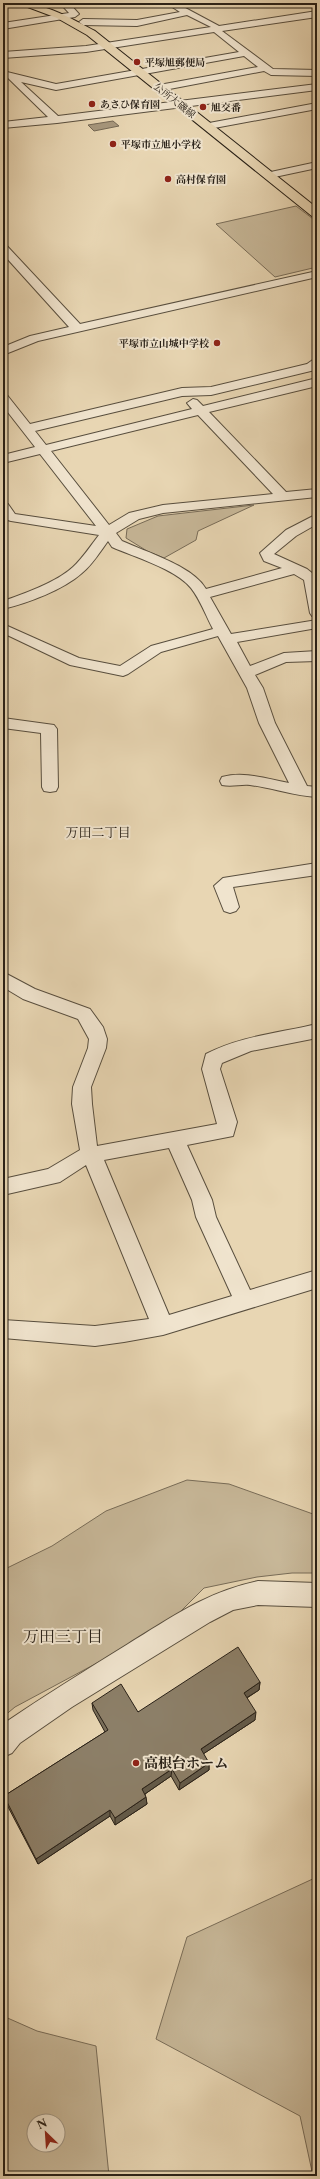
<svg xmlns="http://www.w3.org/2000/svg" width="320" height="2179" font-family="'Libre Caslon Text','Noto Serif JP',serif">
<style>
.green{fill:#c7b798;stroke:#786c58;fill-rule:evenodd}
.water{fill:#a7987e;stroke:#746855}
.lines{fill:none;stroke-linecap:round;stroke-linejoin:round}
.minor-casing{stroke:#584e3e;stroke-width:2}
.major-casing{stroke:#282017;stroke-width:2}
.minor{fill:#f0e4ce;fill-rule:evenodd}
.major{fill:#e8d6b3;fill-rule:evenodd}
.wall{fill:#786d59;stroke:#282017}
.shaded-wall{fill:#625949;stroke:#282017}
.building{fill:#8c7f68;stroke:#282017}
.poi-dot{fill:#8f2418;stroke:#f0e4ce;stroke-width:1.5}
.labels{text-anchor:middle;stroke-width:4;stroke-linejoin:round;paint-order:stroke}
.far-poi-label{font-size:10px;font-weight:bold;fill:#282017;stroke:#f0e4ce;text-anchor:start}
.far-street-label{font-size:10px;fill:#282017;stroke:#f0e4ce}
.neighbourhood-label{font-size:13px;fill:#282017;stroke:#f0e4ce}
.near-poi-label{font-size:14px;font-weight:bold;fill:#282017;stroke:#f0e4ce;text-anchor:start}
.near-neighbourhood-label{font-size:16px;fill:#282017;stroke:#f0e4ce}
</style>
<rect width="100%" height="100%" fill="#e8d6b3"/>
<filter id="stains"><feTurbulence type="fractalNoise" baseFrequency=".005" numOctaves="4"/><feColorMatrix values="0 0 0 0 .2 0 0 0 0 .09 0 0 0 0 .02 0 0 0 .5 -.17"/></filter>
<radialGradient id="worn" r=".72"><stop offset=".6" stop-color="#630" stop-opacity="0"/><stop offset="1" stop-color="#630" stop-opacity=".3"/></radialGradient>
<!-- green -->
<path class="green" d="M296,206L317,222V267L275,277L216,224Z
M254,505L198,531L196,540L164,558L147,551L126,538L127,529L158,516Z
M187,1480L229,1484L313,1514L317,1522V1573H292L257,1577L204,1588L166,1626L15,1707L3,1717V1570L52,1546L106,1511Z
M317,1877V2176H313L300,2116L156,2039L187,1937Z
M3,2016L37,2031L96,2046L109,2176H3ZM34,2121H58V2145H34Z"/>
<!-- water -->
<path class="water" d="M113,121L119,126L94,131L88,125Z"/>
<g class="lines">
<!-- minor casing -->
<g class="minor-casing">
<path id="minor" d="M60,3H69L79,14L75,17L3,29V23L69,13Z
M166,3H176L219,26L317,11V17L222,31L273,69L317,70V76L271,75L264,71L159,91L154,88L159,85L258,67L244,56L56,90L21,82L58,116L317,84V90L57,123L3,128V122L48,117L8,78L3,77V71L56,84L239,52L214,32L86,52L3,58V52L86,46L211,27L187,15L137,26L83,25L79,22L83,19L137,20L180,12Z
M317,103V109L209,129L204,126L209,123Z
M317,162V168L270,178L265,175L266,173Z
M3,245L7,246L80,324L317,271V277L38,341L3,355V347L30,336L69,327L3,254Z
M317,357L315,370L211,395L182,396L35,431L46,445L192,409L187,403L193,399L197,400L203,406L317,378V386L209,412L286,492L317,489V497L163,513L139,519L116,533L122,541C146,552 193,566 206,589L282,568L264,561L260,553L286,530L317,514V524L296,536L274,554L307,569L317,577V617L312,616L310,613L304,580L294,574L210,597L231,634L317,620V628L237,642L250,666L284,653L317,651V661L286,662L255,675L263,688L275,723L307,786L317,787V797C294,796 273,788 250,785C241,784 232,787 222,785L220,781L222,777C245,771 267,779 289,783L259,723L247,688L218,636L161,652L128,674L123,676L70,665L3,633V624L79,658L120,666L151,646L213,629C206,616 200,599 191,588C176,569 134,557 112,547L108,541C100,552 92,565 82,573C63,590 28,603 3,609V601C24,594 57,582 73,567C83,558 91,545 99,535L11,521C1,519 3,511 3,503L8,504L15,514L96,526L40,454L3,463V455L35,447L3,406V394L7,395L30,424L182,388L211,387L307,364ZM198,415L273,494L163,505L129,513L109,525L51,451Z
M3,718L54,725L57,729L58,787L56,791L50,792L44,791L42,787L41,733L3,728Z
M317,863V875L233,887L239,907L236,911L230,913L224,911L214,886L223,878Z
M3,972L35,989L90,1009L103,1027L107,1039L106,1048L91,1087L92,1104L97,1146L217,1124L202,1069L206,1054C241,1036 279,1033 317,1024V1038L251,1051L222,1063L220,1069L237,1122L233,1136L187,1145L212,1200L216,1217L250,1290L317,1270V1288L163,1335L124,1342L95,1346L3,1338V1320L95,1326L149,1319L86,1165L60,1182L3,1195V1179L48,1169L80,1150L72,1104L73,1087L88,1048L89,1039L78,1019L23,999L3,987ZM169,1148L192,1200L196,1217L232,1296L169,1315L104,1160Z
M258,1581L317,1583V1607L258,1605L233,1610L210,1622L72,1707L20,1743L12,1753L3,1757V1724C44,1696 86,1670 128,1644C172,1617 206,1592 258,1581Z"/>
</g>
<!-- major casing -->
<g class="major-casing">
<path id="major" d="M17,3C46,3 70,18 95,31L317,208V218L313,217L87,35L57,18Z"/>
</g>
<!-- minor -->
<use href="#minor" class="minor"/>
<!-- major -->
<use href="#major" class="major"/>
</g>
<!-- wall -->
<path class="wall" d="M260,1682L259,1690L247,1698L255,1720L203,1754L209,1763V1770L179,1790L171,1776L145,1794L147,1804L115,1825L110,1816L38,1864L6,1803L4,1796L105,1732L93,1710L92,1703L138,1712Z"/>
<!-- shaded-wall -->
<path class="shaded-wall" d="M260,1682L259,1690L243,1700L244,1693Z
M256,1712L255,1720L200,1756L201,1749Z
M209,1763V1770L179,1790L180,1783Z
M172,1769L171,1776L142,1796V1789Z
M146,1797L147,1804L115,1825V1818Z
M110,1810V1816L38,1864L36,1859Z"/>
<!-- building -->
<path class="building" d="M238,1647L260,1682L244,1693L256,1712L201,1749L209,1763L180,1783L172,1769L142,1789L146,1797L115,1818L110,1810L36,1859L4,1796L108,1730L92,1703L121,1684L138,1712Z"/>
<!-- markers -->
<g class="poi-dot">
<circle cx="137" cy="62" r="4"/>
<circle cx="92" cy="104" r="4"/>
<circle cx="203" cy="107" r="4"/>
<circle cx="113" cy="144" r="4"/>
<circle cx="168" cy="179" r="4"/>
<circle cx="217" cy="343" r="4"/>
<circle cx="136" cy="1763" r="4"/>
</g>
<g class="labels">
<!-- far-poi labels -->
<g class="far-poi-label">
<text x="145" y="66">平塚旭郵便局</text>
<text x="100" y="108">あさひ保育園</text>
<text x="211" y="111">旭交番</text>
<text x="121" y="148">平塚市立旭小学校</text>
<text x="176" y="183">高村保育園</text>
<text x="209" y="347" text-anchor="end">平塚市立山城中学校</text>
</g>
<!-- far-street labels -->
<g class="far-street-label">
<text transform="translate(175 100) rotate(38)" y="4">公所大磯線</text>
</g>
<!-- neighbourhood labels -->
<g class="neighbourhood-label">
<text x="98" y="837">万田二丁目</text>
</g>
<!-- near-poi labels -->
<g class="near-poi-label">
<text x="144" y="1768">高根台ホーム</text>
</g>
<!-- near-neighbourhood labels -->
<g class="near-neighbourhood-label">
<text x="63" y="1642">万田三丁目</text>
</g>
</g>
<!-- margin -->
<rect width="320" height="2179" fill="none" stroke="#e8d6b3" stroke-width="16"/>
<rect x="4" y="4" width="312" height="2171" fill="none" stroke="#282017" stroke-width="2"/>
<rect x="8" y="8" width="304" height="2163" fill="none" stroke="#282017"/>
<!-- north arrow -->
<g transform="translate(46 2133) rotate(335)"><circle r="19" fill="#f0e4ce" stroke="#a09685"/>
<path d="M0-3L7 15L0 10L-7 15Z" fill="#8f2418"/>
<text y="-6" font-size="11" font-weight="bold" text-anchor="middle" fill="#282017">N</text>
</g>
<rect width="100%" height="100%" filter="url(#stains)"/>
<rect width="100%" height="100%" fill="url(#worn)"/>
</svg>
